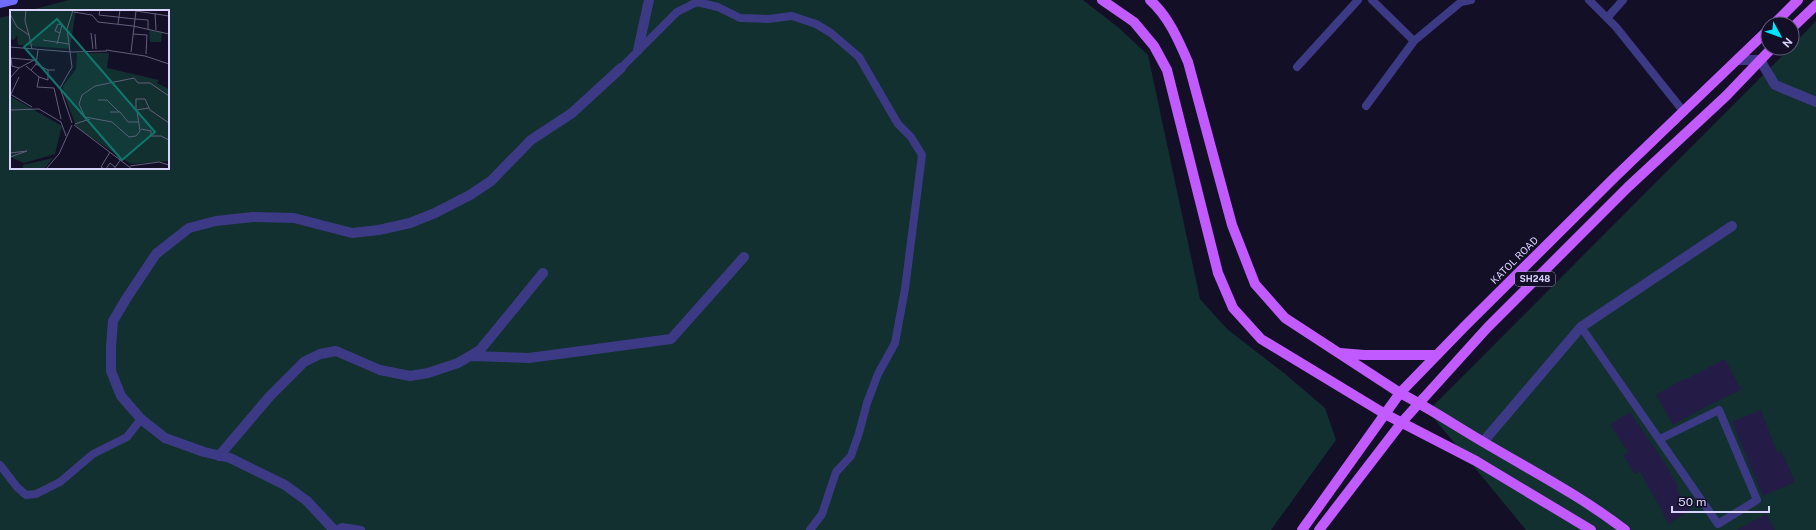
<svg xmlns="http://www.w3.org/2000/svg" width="1816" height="530" font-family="'Public Sans',sans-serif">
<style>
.green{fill:#12302f}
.building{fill:#241b47}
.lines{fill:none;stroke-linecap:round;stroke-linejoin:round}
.lane{stroke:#3d3a85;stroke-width:8}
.street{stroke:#3d3a85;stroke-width:10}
.secondary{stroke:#6f6bff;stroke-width:10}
.primary{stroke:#c25bff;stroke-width:10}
.labels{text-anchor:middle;stroke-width:3;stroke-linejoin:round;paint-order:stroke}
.shield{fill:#130f26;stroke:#9e99be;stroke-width:1}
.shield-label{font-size:9px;font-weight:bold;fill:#d9d4ff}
.street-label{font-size:10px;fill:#d9d4ff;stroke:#130f26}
.inset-road{fill:none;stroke:#625e7d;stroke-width:1}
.view{fill:#0f766e;fill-opacity:0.15;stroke:#0f766e;stroke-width:2}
.inset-edge{fill:none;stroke:#d9d4ff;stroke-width:2}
</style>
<rect width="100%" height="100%" fill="#130f26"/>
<!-- green -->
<path class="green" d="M69,0H1083L1119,28L1148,55L1200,299L1227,329L1284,373L1325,408L1336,440L1271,530H0V18L11,15V168H168V11H27Z
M1816,21V530H1526L1428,411L1790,48H1792V46Z"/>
<!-- building -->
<path class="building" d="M1725,359L1741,390L1709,405L1673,425L1656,395L1684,379L1685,380Z
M1761,410L1777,453L1781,451L1795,482L1763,496L1732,422Z
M1630,412L1667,467L1678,487L1676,488L1690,510L1669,524L1640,471L1635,474L1623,455L1628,452L1610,425Z
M1766,514L1775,530H1737Z"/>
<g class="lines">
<!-- lane -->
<path class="lane" d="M1589,0L1616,27L1684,112
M1607,18L1623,0
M1414,41L1461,2L1471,0
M1297,67L1358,0
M621,68L677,12L697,2L718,7L740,18L768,19L792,16L816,24L831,33L859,57L898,124L911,137L922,155L905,289L895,343L878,374L867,403L859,433L851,456L836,472L822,514L810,530
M1366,106L1414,41L1372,0
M1581,327L1718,524L1757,500L1719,410L1660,439
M0,465L17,487L26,495L36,494L60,482L93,454L127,437L141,419
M336,530L342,527L361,530"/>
<!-- street -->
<path class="street" d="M638,50L649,0
M1737,60H1760L1775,85L1816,102
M470,356L529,358L671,339L744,257
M1483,442L1581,327L1732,226
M219,456L270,396L304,362L320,354L336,351L380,370L410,376L428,373L458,363L480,350L543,273
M334,530L307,501L285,485L230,458L204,452L165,438L141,419L121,396L111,371V347L113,321L126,299L156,254L189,228L216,221L253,217L294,218L352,233L379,230L410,223L435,213L470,195L491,181L531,140L572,113L621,68"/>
<!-- secondary -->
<path class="secondary" d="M0,3L13,0"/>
<!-- primary -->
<path class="primary" d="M1102,0L1134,22L1154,46L1167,70L1218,273L1233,308L1261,339L1385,414L1476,461L1591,530
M1150,0C1168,16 1178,39 1188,62L1232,225L1255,284L1285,318L1400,393C1429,408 1456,426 1485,443C1532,471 1581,496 1625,530
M1774,24L1798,0
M1792,28L1816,5
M1340,353L1364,355H1437
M1302,530L1400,393L1465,326L1616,176L1768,30
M1319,530L1402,422L1487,328L1628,187L1726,96L1772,48"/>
</g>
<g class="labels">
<!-- shield labels -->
<rect class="shield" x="1515" y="272" width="40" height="14" rx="3"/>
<g class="shield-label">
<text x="1535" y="282">SH248</text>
</g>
<!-- street labels -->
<g class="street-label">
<text transform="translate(1514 260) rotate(-45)" y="4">KATOL ROAD</text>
</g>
</g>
<!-- overview -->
<g transform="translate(10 10)">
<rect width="159" height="159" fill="#130f26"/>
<path d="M0,0H66L60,39L8,35L7,25L4,30L0,29ZM139,20L152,23L151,32H140ZM67,43H99L97,58L149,70L147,73L159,79V151L121,154L67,118L54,85L53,76L66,59ZM0,86L52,116L45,144L14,153L0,147ZM43,148L34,159H13V155Z" fill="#12302f"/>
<path class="inset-road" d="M16,0L15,11L19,25M90,0L89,5L125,9L126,1L159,6M64,2L82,5L88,12L123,16L159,24M145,3L146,20M0,4L7,17L19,25L22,39M108,14L110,0M81,23L83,39M85,24L86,39M123,24L137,25L136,44M33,30L59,34M47,34L52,15L48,14L45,21L50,23M0,37L61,42L97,41M96,40L135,46L159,54M121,42L125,9L138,10V19M0,48L23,50M1,48L2,56L9,58M26,54L38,60M16,56L29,67L27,77L44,78L51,109M21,60L26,54L28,40M29,67L38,70V60H45M0,68L9,58L26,49M0,84L22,97M1,84L9,67M88,90H97L109,102M139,98L126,100V89H135L140,100L159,113M0,100L29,99L51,112L56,126M127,101L130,121L126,126L119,127L102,112L75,107L69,94L72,85L85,76L124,68L128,73H140L159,86M100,102H110L118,112H129M62,113L50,78L62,57L57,19L63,0M65,114L80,109M64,115L122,159M131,119L141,121V126H151L159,130M0,147L17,141L0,143M120,156L149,152L159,155M36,159L49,144L62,115M94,159L91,157L100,142M96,159L100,153L105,157M104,159L111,149"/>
<path class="view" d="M47,9L145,122L112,150L14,37Z"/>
<rect width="159" height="159" class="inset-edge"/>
</g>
<!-- north arrow -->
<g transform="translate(1780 36) rotate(131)"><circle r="19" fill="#130f26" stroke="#625e7d"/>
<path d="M0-3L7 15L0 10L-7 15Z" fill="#00e5ff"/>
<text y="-6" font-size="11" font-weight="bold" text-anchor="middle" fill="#d9d4ff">N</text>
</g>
<!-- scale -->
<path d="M1672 506v6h97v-6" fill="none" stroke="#d9d4ff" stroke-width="2"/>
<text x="1678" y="506" font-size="12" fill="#d9d4ff" stroke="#130f26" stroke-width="3" paint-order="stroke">50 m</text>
</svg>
